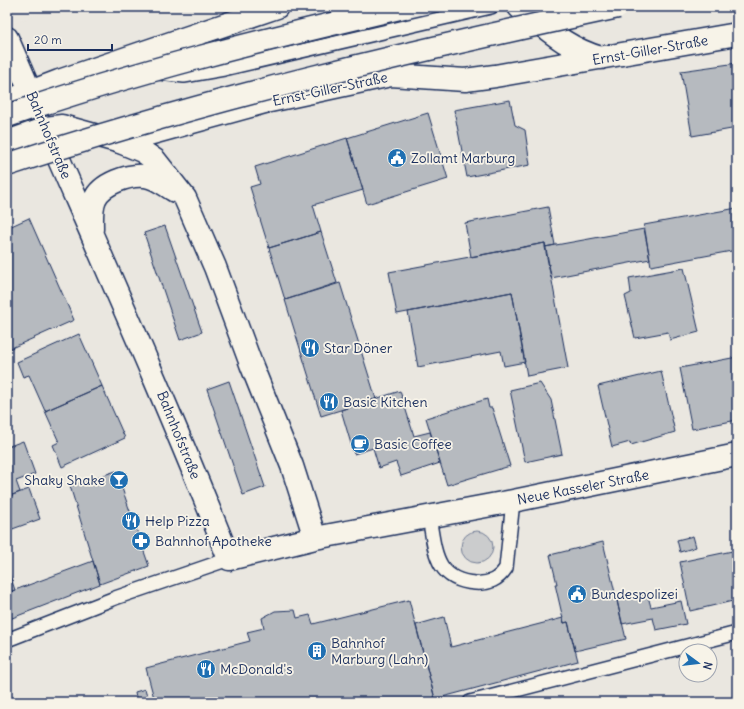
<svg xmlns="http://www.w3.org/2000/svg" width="744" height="709" font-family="Delius,sans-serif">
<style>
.green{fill:#cbcccd;stroke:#737e96}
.pier{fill:#eae7e0}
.building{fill:#b6babf;stroke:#1b2f5e}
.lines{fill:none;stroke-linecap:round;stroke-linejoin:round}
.service-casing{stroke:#1b2f5e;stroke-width:16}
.minor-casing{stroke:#1b2f5e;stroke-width:25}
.secondary-casing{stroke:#1b2f5e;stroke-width:25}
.service{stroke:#f7f3e8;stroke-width:13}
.minor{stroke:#f7f3e8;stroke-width:22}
.secondary{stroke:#f7f3e8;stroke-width:22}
.trunk-bridge-casing{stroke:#1b2f5e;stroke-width:25;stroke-linecap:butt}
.trunk-bridge{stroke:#f7f3e8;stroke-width:22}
.labels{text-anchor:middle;stroke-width:3.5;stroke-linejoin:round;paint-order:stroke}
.street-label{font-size:14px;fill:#1b2f5e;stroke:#f7f3e8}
.poi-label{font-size:14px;fill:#1b2f5e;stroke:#f7f3e8;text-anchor:start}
</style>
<rect width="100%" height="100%" fill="#eae7e0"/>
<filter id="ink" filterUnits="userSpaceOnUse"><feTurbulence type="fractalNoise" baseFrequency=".025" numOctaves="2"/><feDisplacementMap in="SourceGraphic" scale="8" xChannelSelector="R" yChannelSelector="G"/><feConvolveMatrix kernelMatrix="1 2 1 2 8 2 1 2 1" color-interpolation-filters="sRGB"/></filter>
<g filter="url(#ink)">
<!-- green -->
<path class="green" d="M461 547a16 16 0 1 1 32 0a16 16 0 1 1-32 0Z"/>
<!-- pier -->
<path class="pier" d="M7,7H59L7,25Z"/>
<!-- building -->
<path class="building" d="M737,63V128L692,136L681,71Z
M510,100L515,125L525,130L530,165L467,177L454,110Z
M428,113L448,179L367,204L347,138Z
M347,138L363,190L313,205L321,232L269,248L250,187L260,184L255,167Z
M548,207L555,245L545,247V243L471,257L465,223Z
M737,208V250L651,266L644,225Z
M29,218L74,320L7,350V228Z
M165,226L202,332L180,340L144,233Z
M644,229L650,259L551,278L545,247Z
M321,232L337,283L285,300L269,248Z
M545,243L568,368L527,376L512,292L397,314L389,272Z
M684,268L699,332L670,340L668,332L635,338L625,296L631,293L629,278Z
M340,283L376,399L321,416L285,300Z
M512,292L525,362L504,366L501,351L418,367L408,312Z
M79,334L102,386L45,411L29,375L23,377L17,362Z
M737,357V420L692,429L680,368Z
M661,371L675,432L631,445L630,442L612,447L598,386Z
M229,381L265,487L243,495L207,389Z
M540,383L551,400L562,454L525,462L510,390Z
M102,386L125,438L62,467L53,445L59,442L45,411Z
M400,391L414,436L430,432L440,463L401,476L396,462L379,468L373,448L354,454L341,410Z
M487,399L489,408H492L510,466L447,485L426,418Z
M23,441L35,474L16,481L20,492L7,497V447Z
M116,471L149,566L100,584L70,486Z
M29,489L40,519L7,531V497Z
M693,536L696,547L680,552L677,540Z
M603,542L626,639L575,651L568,622L564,623L555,584H557L550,555Z
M737,550V600L690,611L680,562Z
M93,561L100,584L7,620V593Z
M7,567L15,590L7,593Z
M647,593L651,607L681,601L686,624L656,630L653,618L622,624L617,600Z
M409,600L435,699L426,702H155L146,668L250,641L247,632L264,628L262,618L275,611L295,610L297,618L310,615L313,624Z
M444,617L451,647L563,618L564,623L568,622L578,661L435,699L416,625Z
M145,689L149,702H137L135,692Z"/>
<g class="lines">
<!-- service casing -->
<g class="service-casing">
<path id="service" d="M159,73L184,76L224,69L491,7
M429,517C435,549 434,580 475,583C489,584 498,580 506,568L513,501
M7,640L115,598L229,559
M470,702L737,633"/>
</g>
<!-- minor casing -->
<g class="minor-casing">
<path id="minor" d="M47,132C109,274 172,415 229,559L315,538L513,501L737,455
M120,142L142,151L155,160L185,198L215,267L251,364L292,466L315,538
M92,229C92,220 91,208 95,199C101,184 129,174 145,176C156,177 166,186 175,191"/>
</g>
<!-- secondary casing -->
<g class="secondary-casing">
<path id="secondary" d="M519,7C547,29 566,48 601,58
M7,38L36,105
M7,101L59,81L277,7
M7,142L46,128L62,126L120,142L265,102L391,75L465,80L495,76L737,34"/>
</g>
<!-- service -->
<use href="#service" class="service"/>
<!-- minor -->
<use href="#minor" class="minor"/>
<!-- secondary -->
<use href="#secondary" class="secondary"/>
<!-- trunk-bridge casing -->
<g class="trunk-bridge-casing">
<path id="trunk-bridge" d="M7,116C136,71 270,38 404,7
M7,165C207,99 412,51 618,7"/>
</g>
<!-- trunk-bridge -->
<use href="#trunk-bridge" class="trunk-bridge"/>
</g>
</g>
<!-- icons -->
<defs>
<g id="civic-disc" transform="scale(1)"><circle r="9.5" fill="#1f6fb2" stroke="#f7f3e8"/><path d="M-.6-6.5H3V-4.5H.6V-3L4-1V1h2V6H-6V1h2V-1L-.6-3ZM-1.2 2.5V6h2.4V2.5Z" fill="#fff"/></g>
<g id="restaurant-disc" transform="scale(1)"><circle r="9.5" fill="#1f6fb2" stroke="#f7f3e8"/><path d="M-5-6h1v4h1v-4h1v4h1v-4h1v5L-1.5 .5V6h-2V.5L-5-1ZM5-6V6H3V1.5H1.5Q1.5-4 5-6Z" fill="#fff"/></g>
<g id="cafe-disc" transform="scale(1)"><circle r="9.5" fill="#1f6fb2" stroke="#f7f3e8"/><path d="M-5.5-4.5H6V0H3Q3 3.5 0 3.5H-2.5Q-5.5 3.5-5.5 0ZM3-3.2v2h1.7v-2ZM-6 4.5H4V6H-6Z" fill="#fff"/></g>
<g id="bar-disc" transform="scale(1)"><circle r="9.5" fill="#1f6fb2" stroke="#f7f3e8"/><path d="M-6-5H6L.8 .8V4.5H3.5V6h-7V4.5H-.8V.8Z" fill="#fff"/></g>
<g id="pharmacy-disc" transform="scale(1)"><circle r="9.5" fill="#1f6fb2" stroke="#f7f3e8"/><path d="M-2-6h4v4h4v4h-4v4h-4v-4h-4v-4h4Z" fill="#fff"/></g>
<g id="building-disc" transform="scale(1)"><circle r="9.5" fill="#1f6fb2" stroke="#f7f3e8"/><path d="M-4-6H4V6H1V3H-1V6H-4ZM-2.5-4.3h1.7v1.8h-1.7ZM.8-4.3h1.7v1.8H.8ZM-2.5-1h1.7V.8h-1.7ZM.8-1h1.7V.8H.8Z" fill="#fff"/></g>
</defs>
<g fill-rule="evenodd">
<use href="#civic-disc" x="397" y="158"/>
<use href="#restaurant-disc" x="310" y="348"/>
<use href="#restaurant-disc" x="329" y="402"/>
<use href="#cafe-disc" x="360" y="444"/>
<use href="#bar-disc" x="119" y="480"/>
<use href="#restaurant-disc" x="131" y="521"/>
<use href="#pharmacy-disc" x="141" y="541"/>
<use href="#civic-disc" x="577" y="594"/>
<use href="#building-disc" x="317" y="651"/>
<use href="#restaurant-disc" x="206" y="669"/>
</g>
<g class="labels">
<!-- street labels -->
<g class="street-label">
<text transform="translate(650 50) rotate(-10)" y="5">Ernst-Giller-Straße</text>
<text transform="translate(330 89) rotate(-12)" y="5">Ernst-Giller-Straße</text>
<text transform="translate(49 135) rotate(67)" y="5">Bahnhofstraße</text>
<text transform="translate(179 435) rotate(68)" y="5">Bahnhofstraße</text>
<text transform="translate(583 487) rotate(-11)" y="5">Neue Kasseler Straße</text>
</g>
<!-- poi labels -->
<g class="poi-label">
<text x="411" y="163">Zollamt Marburg</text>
<text x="324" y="353">Star Döner</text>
<text x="343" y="407">Basic Kitchen</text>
<text x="374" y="449">Basic Coffee</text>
<text x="105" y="485" text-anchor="end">Shaky Shake</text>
<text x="145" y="526">Help Pizza</text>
<text x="155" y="546">Bahnhof Apotheke</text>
<text x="591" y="599">Bundespolizei</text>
<text x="331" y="648">Bahnhof<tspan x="331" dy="16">Marburg (Lahn)</tspan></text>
<text x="220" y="674">McDonald's</text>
</g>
</g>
<!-- margin -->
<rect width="744" height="709" fill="none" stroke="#f7f3e8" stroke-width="24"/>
<rect x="12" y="12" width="720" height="685" fill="none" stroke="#1b2f5e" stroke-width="1.5" filter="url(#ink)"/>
<!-- north arrow -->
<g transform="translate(698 663) rotate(105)"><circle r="19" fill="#f7f3e8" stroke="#9fa5b1"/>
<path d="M0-3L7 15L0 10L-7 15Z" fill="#1f6fb2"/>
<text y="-6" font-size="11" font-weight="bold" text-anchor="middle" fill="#1b2f5e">N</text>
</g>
<!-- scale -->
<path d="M28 44v6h84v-6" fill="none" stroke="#1b2f5e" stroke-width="2"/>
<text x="34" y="44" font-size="12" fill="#1b2f5e" stroke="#f7f3e8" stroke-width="3" paint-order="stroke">20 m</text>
</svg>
